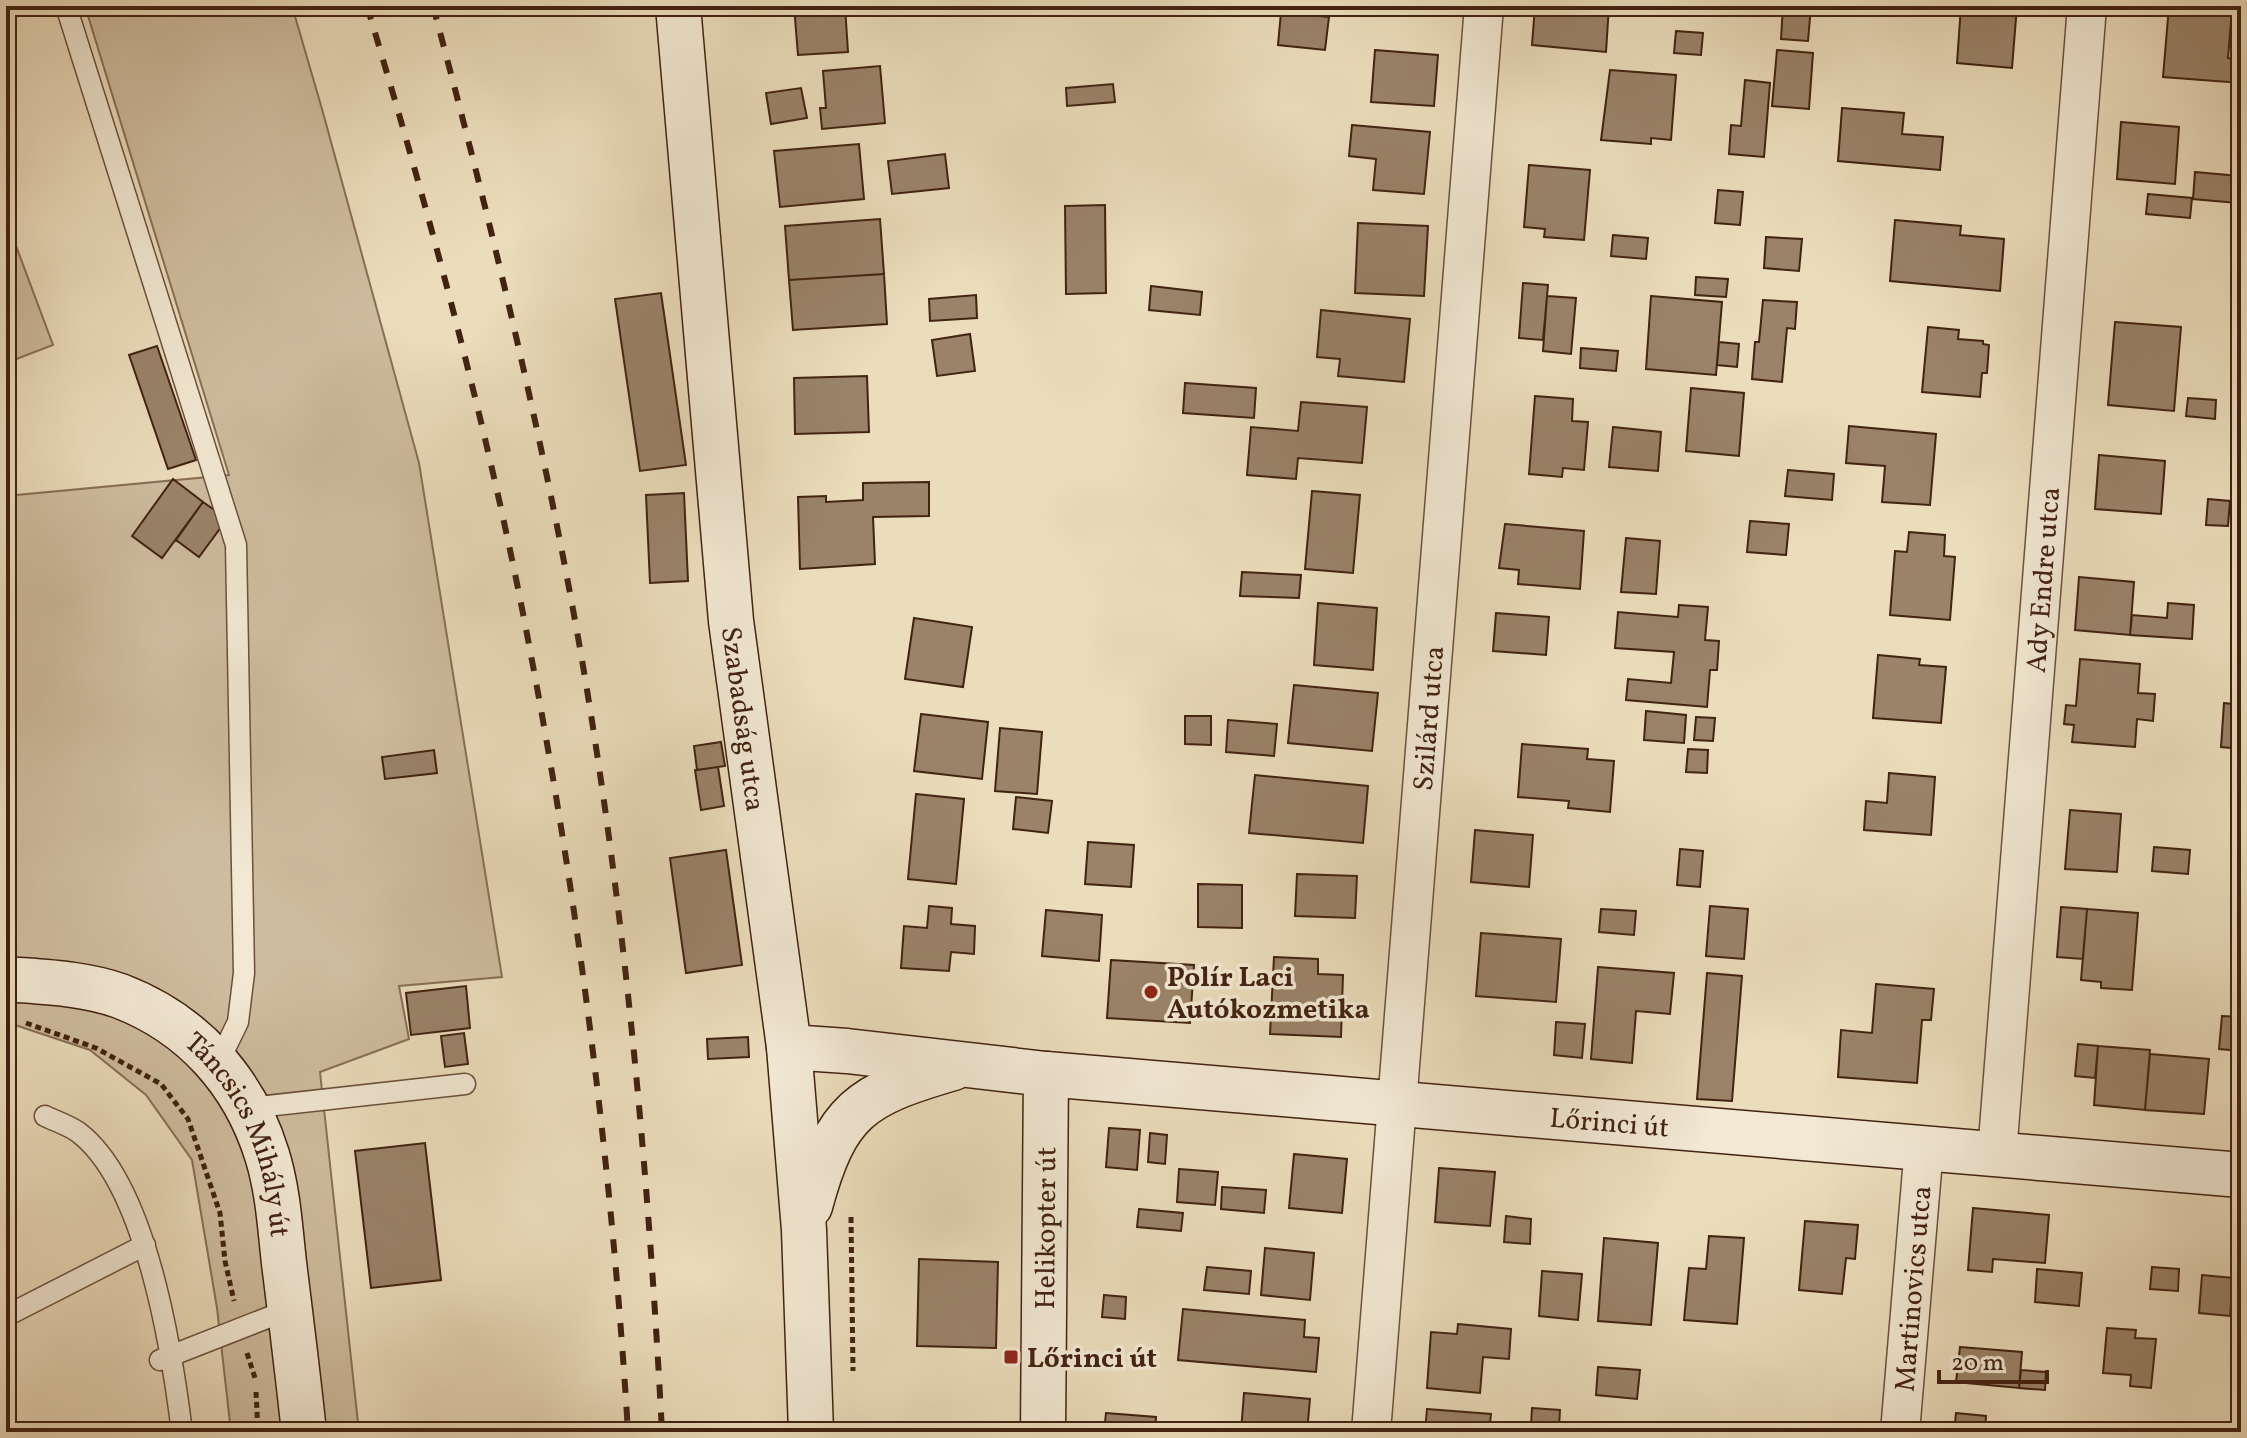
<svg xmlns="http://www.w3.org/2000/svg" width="2247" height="1438" font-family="Vollkorn,serif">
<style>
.green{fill:#cebc9e;stroke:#886f58;stroke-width:2}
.building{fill:#9a8369;stroke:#422211;stroke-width:2}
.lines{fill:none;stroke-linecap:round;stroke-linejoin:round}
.lane-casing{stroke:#6c503c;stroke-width:23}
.street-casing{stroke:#6c503c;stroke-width:41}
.secondary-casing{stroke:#422211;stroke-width:47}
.path{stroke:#422211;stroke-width:5;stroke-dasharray:6 4;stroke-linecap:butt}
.lane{stroke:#f2e8d3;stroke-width:20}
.street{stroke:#f2e8d3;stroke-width:38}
.secondary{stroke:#f2e8d3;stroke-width:44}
.rail{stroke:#422211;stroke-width:6;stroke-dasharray:14 14;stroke-linecap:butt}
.poi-dot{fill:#8f2418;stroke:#f2e8d3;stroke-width:3}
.labels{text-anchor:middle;stroke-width:7;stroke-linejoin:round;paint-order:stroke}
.street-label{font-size:28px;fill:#422211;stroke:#f2e8d3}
.poi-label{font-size:28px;font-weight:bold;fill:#422211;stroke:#f2e8d3;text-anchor:start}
</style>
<rect width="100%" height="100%" fill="#ebdcbb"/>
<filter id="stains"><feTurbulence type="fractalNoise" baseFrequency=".0025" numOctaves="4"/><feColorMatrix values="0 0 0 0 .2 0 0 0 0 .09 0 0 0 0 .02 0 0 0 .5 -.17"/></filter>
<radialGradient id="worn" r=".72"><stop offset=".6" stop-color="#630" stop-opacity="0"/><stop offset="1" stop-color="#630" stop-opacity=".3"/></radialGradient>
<!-- green -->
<path class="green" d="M85,6H292L322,109L419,463L502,977L399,986L409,1039L320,1072L359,1432H231L217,1308L192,1160L146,1095L90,1050L6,1022V496L229,475Z
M6,219L53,345L6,363Z"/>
<!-- building -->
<path class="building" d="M794,6H845L848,52L798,55Z
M1370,6H1442V13L1369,9Z
M1535,6H1609L1606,52L1532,45Z
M1783,6H1811L1808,41L1781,39Z
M1961,6H2017L2012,68L1957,63Z
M2169,6L2232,10L2228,58L2241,59V83L2163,77Z
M1281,12L1329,17L1325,50L1278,45Z
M1676,31L1703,33L1701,55L1674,53Z
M1375,50L1438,55L1434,106L1371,102Z
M1777,50L1813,53L1809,109L1772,106Z
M880,66L885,123L822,129L820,108H826L823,71Z
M1610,70L1676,75L1671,140L1651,138V144L1601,140Z
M1745,80L1770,83L1764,157L1729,154L1731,125L1741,126Z
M1113,84L1115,102L1067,106L1066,88Z
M801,88L807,118L771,124L766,93Z
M1842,108L1904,113L1902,134L1943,137L1940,170L1838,161Z
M2121,122L2179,127L2175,184L2117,179Z
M1352,125L1430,132L1424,194L1373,190L1376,159L1349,156Z
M859,144L864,199L780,207L774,151Z
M945,154L949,188L892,194L888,161Z
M1529,165L1590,170L1584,240L1544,237L1545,229L1524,227Z
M2195,172L2239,176L2237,203L2193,199Z
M1718,190L1743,192L1740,225L1715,223Z
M2148,194L2192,198L2190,218L2146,214Z
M1105,205L1106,293L1066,294L1065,206Z
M880,219L884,274L789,280L785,226Z
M1895,220L1961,226L1960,235L2004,239L2000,291L1890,281Z
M1358,223L1428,226L1424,296L1355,293Z
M1613,235L1648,238L1646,259L1611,256Z
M1766,237L1802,239L1799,271L1764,268Z
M884,274L887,324L793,330L789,280Z
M1696,277L1728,279L1726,297L1695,295Z
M1523,283L1548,285L1543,340L1519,338Z
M1151,286L1202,292L1200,315L1149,310Z
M661,293L686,465L640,471L615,299Z
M976,295L977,318L930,321L929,299Z
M1547,296L1576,298L1571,354L1543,351Z
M1651,296L1722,302L1716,375L1646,369Z
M1763,300L1797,302L1795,329L1787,328L1782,382L1752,379L1755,342H1759Z
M1321,310L1410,319L1404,382L1338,376L1340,359L1317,357Z
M2115,322L2181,327L2174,411L2108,405Z
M1928,327L1959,330L1958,339L1983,341V344L1989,345L1987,373H1982L1980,397L1922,392Z
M970,334L975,371L937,376L932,340Z
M1719,342L1739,344L1737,367L1717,365Z
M157,346L196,460L168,469L129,355Z
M1581,348L1618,351L1616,371L1580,368Z
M867,376L869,432L795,434L794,378Z
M1185,383L1256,388L1254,418L1183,413Z
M1691,388L1744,393L1739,456L1686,451Z
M1535,396L1573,399L1572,421L1588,422L1584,470L1563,468L1562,477L1529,474Z
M2188,398L2216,400L2215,419L2186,416Z
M1301,402L1367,407L1362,463L1298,458L1296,479L1247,475L1251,427L1298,431Z
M1849,426L1936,434L1930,505L1882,502L1885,466L1846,463Z
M1613,427L1661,432L1658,471L1609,467Z
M2099,455L2165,461L2161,514L2095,509Z
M1788,470L1834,474L1832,500L1785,496Z
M173,479L203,502L162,558L132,536Z
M929,482V516L873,517L875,564L800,569L798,497L826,496V502L863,500V483Z
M1312,491L1360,495L1353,573L1305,569Z
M684,493L688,581L650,583L646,495Z
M2208,499L2230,501L2228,526L2206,525Z
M203,502L227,519L199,557L176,540Z
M1750,521L1789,524L1786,555L1747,552Z
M1505,524L1584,531L1580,589L1518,584L1519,570L1499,568Z
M1909,532L1945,535L1944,556L1955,557L1950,620L1890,615L1895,551L1907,552Z
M1626,538L1660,541L1656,594L1621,592Z
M1242,572L1301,575L1299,598L1240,596Z
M2079,577L2134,582L2130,635L2075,630Z
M1318,603L1377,608L1373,670L1314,665Z
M2168,603L2194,605L2192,639L2130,635L2132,615L2167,618Z
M1679,605L1708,607L1705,640L1719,641L1717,670H1710L1707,707L1626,700L1628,679L1671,683L1674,652L1615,648L1618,612L1678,617Z
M1496,613L1549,617L1546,655L1493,651Z
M914,618L972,627L963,687L905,679Z
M1878,655L1920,659L1919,665L1946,667L1941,723L1873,718Z
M2080,659L2140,664L2138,693L2155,694L2153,721L2137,719L2135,747L2072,742L2074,725L2064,724L2066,705L2076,706Z
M1294,685L1378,693L1372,751L1288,743Z
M2224,703L2241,705V749L2221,747Z
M1646,711L1686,715L1684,743L1644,740Z
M921,714L988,722L982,779L914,771Z
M1185,716H1211V745L1185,744Z
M1696,717L1715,718L1713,741L1694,740Z
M1228,720L1277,724L1274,756L1226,752Z
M1000,728L1042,732L1037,794L995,791Z
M721,742L725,766L697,770L694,746Z
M1522,744L1588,749L1587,759L1614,761L1610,812L1568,808L1569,801L1518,797Z
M1688,749L1708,750L1707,773L1686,772Z
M434,750L437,773L385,779L382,757Z
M718,767L724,806L701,810L695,770Z
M1889,773L1935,777L1931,835L1864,830L1866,801L1887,803Z
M1255,775L1368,786L1363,843L1249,833Z
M916,794L964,799L956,884L908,879Z
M1016,797L1052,801L1048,833L1013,829Z
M2070,810L2121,814L2117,872L2065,869Z
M1475,830L1533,835L1529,887L1471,882Z
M1088,842L1134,845L1131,887L1085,884Z
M2154,847L2190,850L2188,874L2152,871Z
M1680,849L1703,851L1700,887L1677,885Z
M726,850L742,965L686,973L670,858Z
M1297,874L1357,876L1355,918L1295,916Z
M1198,884L1242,885V928L1198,927Z
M929,906L952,908L951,924L975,926L974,954L951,952L949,971L901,968L904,926L927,928Z
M1710,906L1748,909L1744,959L1706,956Z
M2061,907L2087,909L2083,959L2057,957Z
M1601,909L1636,911L1634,935L1599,932Z
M2087,909L2138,913L2132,990L2101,988V982L2081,980Z
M1046,910L1102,915L1099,961L1042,956Z
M1481,933L1561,939L1556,1002L1476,996Z
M1274,957L1318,959V974L1343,975L1341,1037L1270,1034Z
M1111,960L1194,965L1190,1023L1107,1018Z
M1598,967L1674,973L1670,1014L1636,1011L1632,1063L1591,1059Z
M1707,973L1742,976L1732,1101L1697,1099Z
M1876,984L1934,989L1931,1020H1922L1917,1083L1838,1077L1841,1030L1872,1033Z
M466,986L470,1028L411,1035L406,993Z
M2222,1016L2241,1017V1051L2219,1049Z
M1556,1022L1585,1024L1582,1058L1554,1055Z
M464,1033L468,1064L445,1067L441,1036Z
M748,1037L749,1057L708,1059L707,1039Z
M2078,1044L2098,1046L2095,1078L2075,1076Z
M2098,1046L2150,1050L2145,1110L2094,1105Z
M2150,1054L2209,1059L2204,1114L2145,1110Z
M1109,1128L1140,1130L1137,1170L1106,1167Z
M1150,1133L1167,1135L1165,1164L1148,1162Z
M425,1143L441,1280L371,1288L355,1151Z
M1294,1154L1347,1159L1342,1213L1289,1208Z
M1439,1168L1495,1172L1490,1226L1435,1222Z
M1179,1169L1218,1172L1215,1205L1177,1202Z
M1222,1187L1266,1190L1264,1213L1221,1209Z
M1973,1208L2049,1215L2045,1263L1993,1259L1992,1272L1968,1270Z
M1139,1209L1183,1213L1181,1231L1137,1227Z
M1506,1216L1531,1219L1530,1244L1504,1242Z
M1805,1221L1858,1225L1855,1259L1846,1258L1842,1294L1799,1290Z
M1709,1236L1744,1238L1737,1324L1684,1320L1689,1268L1706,1269Z
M1604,1238L1658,1243L1651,1325L1598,1321Z
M1265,1248L1314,1253L1310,1300L1261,1295Z
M919,1259L998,1262L996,1348L917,1346Z
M1207,1267L1251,1271L1249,1294L1204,1290Z
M2152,1267L2179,1269L2178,1291L2150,1289Z
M2037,1269L2082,1273L2079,1306L2035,1302Z
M1542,1271L1582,1274L1578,1320L1539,1316Z
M2202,1275L2233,1278L2230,1316L2199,1313Z
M1104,1295L1126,1297L1125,1319L1102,1317Z
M1183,1309L1305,1320L1304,1337L1319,1338L1316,1372L1178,1360Z
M1458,1324L1511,1329L1509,1359L1483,1357L1480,1393L1427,1388L1431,1332L1457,1334Z
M2107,1328L2136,1330L2135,1338L2156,1339L2151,1388L2130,1386L2131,1375L2103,1373Z
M1960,1347L2022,1352L2019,1388L1956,1382Z
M1598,1367L1640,1370L1637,1399L1596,1395Z
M2021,1370L2046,1372L2045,1390L2019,1388Z
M1244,1393L1310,1399L1307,1432H1241Z
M1532,1408L1560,1410L1559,1427L1531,1425Z
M1427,1409L1491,1414L1489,1432H1425Z
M1106,1413L1156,1417L1155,1432H1104Z
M1956,1413L1986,1416L1985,1432H1954Z"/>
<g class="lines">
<!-- lane casing -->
<g class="lane-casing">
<path id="lane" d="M66,6L236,545L244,973L238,1022L218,1063
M249,1108L465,1084
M45,1116C55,1121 68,1125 78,1132C146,1183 172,1351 182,1432
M6,1316L145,1245
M160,1360L290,1309"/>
</g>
<!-- street casing -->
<g class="street-casing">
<g id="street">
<path id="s1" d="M1997,1154L2087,6"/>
<path id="s2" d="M1371,1432L1484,6"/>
<path id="s3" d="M1900,1432L1924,1147"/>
</g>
</g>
<!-- secondary casing -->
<g class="secondary-casing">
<g id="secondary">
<path id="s4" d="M678,6L731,621L789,1047L804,1230L811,1432"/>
<path id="s5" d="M6,979C43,982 84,983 120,996C193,1024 244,1081 267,1155C278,1190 280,1227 284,1263C291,1319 298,1376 304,1432"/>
<path id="s6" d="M789,1047L847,1051L1046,1074L2241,1175"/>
<path d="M810,1206C836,1110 860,1095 953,1068"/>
<path id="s7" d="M1043,1432L1046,1074"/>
</g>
</g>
<!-- path -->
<path class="path" d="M26,1023L96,1048L161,1084L188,1119L220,1213L225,1261L234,1301
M851,1217L853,1371
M247,1353L255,1378
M256,1392L258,1432"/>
<!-- lane -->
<use href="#lane" class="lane"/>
<!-- street -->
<use href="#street" class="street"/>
<!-- secondary -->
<use href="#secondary" class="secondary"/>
<!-- rail -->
<path class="rail" d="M367,6C430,215 490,436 530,650C579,908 612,1170 628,1432
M433,6C489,215 540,424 578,637C624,899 648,1166 662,1432"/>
</g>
<!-- markers -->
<g class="poi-dot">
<circle cx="1151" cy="992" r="8"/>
<rect x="1003" y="1349" width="16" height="16" rx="4"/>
</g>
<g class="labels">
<!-- street labels -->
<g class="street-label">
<text dy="10" stroke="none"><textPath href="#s1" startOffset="576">Ady Endre utca</textPath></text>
<text dy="10" stroke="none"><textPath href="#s4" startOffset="716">Szabadság utca</textPath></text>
<text dy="10" stroke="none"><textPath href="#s2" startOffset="716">Szilárd utca</textPath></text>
<text dy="10" stroke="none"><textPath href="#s6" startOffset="824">Lőrinci út</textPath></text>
<text dy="10" stroke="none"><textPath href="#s5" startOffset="310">Táncsics Mihály út</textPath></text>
<text dy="10" stroke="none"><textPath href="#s7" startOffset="204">Helikopter út</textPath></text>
<text dy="10" stroke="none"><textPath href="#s3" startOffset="144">Martinovics utca</textPath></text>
</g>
<!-- poi labels -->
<g class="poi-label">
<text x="1167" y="986">Polír Laci<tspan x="1167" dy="32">Autókozmetika</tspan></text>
<text x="1027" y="1367">Lőrinci út</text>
</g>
</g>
<!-- margin -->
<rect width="2247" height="1438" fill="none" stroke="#ebdcbb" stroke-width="32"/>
<rect x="8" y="8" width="2231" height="1422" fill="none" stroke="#422211" stroke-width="4"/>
<rect x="16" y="16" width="2215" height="1406" fill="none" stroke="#422211" stroke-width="2"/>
<!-- scale -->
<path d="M1939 1370v12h108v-12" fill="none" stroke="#422211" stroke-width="4"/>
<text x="1951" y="1370" font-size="24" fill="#422211" stroke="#f2e8d3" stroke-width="6" paint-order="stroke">20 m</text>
<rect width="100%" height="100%" filter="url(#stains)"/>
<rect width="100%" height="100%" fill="url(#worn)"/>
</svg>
